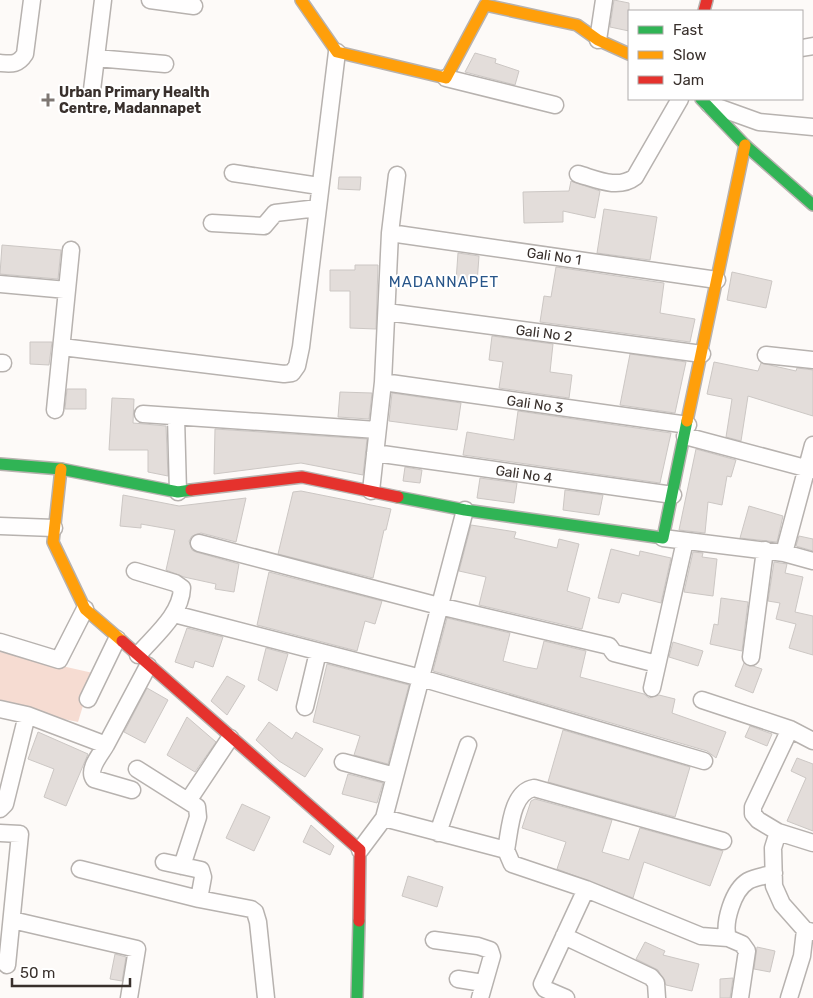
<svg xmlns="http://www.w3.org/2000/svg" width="813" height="998" font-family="Rubik,sans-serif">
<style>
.green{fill:#f6dcd2}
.building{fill:#e3ddda;stroke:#ccc7c4}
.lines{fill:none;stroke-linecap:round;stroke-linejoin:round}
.street-casing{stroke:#b7b2af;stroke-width:19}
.fast-casing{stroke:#b7b2af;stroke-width:14}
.slow-casing{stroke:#b7b2af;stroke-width:14}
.jam-casing{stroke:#b7b2af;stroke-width:14}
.street{stroke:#fffefe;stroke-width:16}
.fast{stroke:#30b455;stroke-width:11}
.slow{stroke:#ff9f0a;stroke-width:11}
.jam{stroke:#e5322d;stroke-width:11}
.poi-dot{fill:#7e7773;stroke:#fff;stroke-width:2}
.labels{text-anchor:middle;stroke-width:4;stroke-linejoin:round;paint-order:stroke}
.poi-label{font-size:14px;font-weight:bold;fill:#39302c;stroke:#fff;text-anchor:start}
.street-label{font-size:14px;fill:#39302c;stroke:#fff}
.neighbourhood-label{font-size:15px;letter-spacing:1px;fill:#285589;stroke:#fff}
</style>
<rect width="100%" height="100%" fill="#fdfaf8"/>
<!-- green -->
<path class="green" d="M0,652L93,673L78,722L0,706Z"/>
<!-- building -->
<path class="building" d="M614,0L629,3V31L610,27Z
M475,53L496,59L495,63L519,71L515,85L465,72Z
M339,177H361L360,190L338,189Z
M571,181L600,191L595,218L563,211V222L524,223L523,192L569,191Z
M604,209L657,217L650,260L597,253Z
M2,245L61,250L58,279L0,274Z
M458,253L479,256L477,283L456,281Z
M355,265H378L376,329L350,328V291H330V270H355Z
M556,267L664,283L660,313L695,319L690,342L540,322L544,296L551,297Z
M732,272L772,281L766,308L727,300Z
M492,336L553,344L550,372L572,375L569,398L499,388L503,362L489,360Z
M30,342H52L49,365L30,364Z
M630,354L686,362L675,413L620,405Z
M714,362L758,371L761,363L796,371L797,368L813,370V416L748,396L741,441L726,437L732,399L707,394Z
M67,389H86V409H65Z
M340,392L372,393L369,419L338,417Z
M392,393L461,403L457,430L389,421Z
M112,398L134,399L133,423L166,426L168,476L148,472V450H109Z
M518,411L671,433L660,483L463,455L467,432L514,440Z
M215,429L367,439L363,475L301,463L214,474Z
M696,449L736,460L731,477L727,476L722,505L708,502L705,533L679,530Z
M405,467L422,470L420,483L403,481Z
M480,478L517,483L514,503L477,498Z
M565,490L603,495L599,515L563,510Z
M301,491L391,509L386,530H384L373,578L278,554L293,492Z
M123,495L179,506L246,498L236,542L201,533L192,536L189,541L192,550L196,552L239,564L234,592L215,589L216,584L184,577L166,570L175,530L141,524V528L120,526Z
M749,506L783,516L777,542L740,538Z
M471,525L516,532L514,538L557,548L559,539L579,544L567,591L590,598L582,629L479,605L486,577L459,571Z
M799,536L813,539V551L796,546Z
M611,549L639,556L640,551L671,558L661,603L622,593L619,603L598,598Z
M693,552L703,553L702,557L717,559L713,596L684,592Z
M774,562L787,564L785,573L803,577L795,612L813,616V655L789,648L796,624L776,619L780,603L768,601Z
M269,572L382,601L375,624L365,621L357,651L257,625Z
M721,598L748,602L742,651L710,644L714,624L718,625Z
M447,618L510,633L503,661L526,667L537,669L544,641L586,651L580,677L644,694L649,698L659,695L675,699L672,713L726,732L716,758L707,751L433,671Z
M187,628L223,637L213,667L195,661L193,668L175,662Z
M673,642L703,651L698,666L669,657Z
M266,648L288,654L277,691L258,680Z
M744,663L762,669L753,693L735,686Z
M327,664L409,685L388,764L354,755L360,736L313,722Z
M227,676L245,686L227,715L211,701Z
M147,688L168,700L145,743L124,732Z
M187,717L216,742L195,772L167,755Z
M269,722L292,739L296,732L323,749L305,777L279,761L256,740Z
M750,726L772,734L767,746L745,737Z
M563,730L690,767L675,817L548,782Z
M38,732L88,754L66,806L44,797L54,769L28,759Z
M797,758L813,764V831L787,821L806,778L791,771Z
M348,774L383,783L377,803L342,794Z
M535,799L612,820L602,852L629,860L640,828L723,851L710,886L644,862L633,898L557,869L566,842L522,828L531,801Z
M242,804L270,817L254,851L226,838Z
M311,825L334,846L330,855L303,842Z
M408,876L443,887L437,907L402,896Z
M645,942L665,951L663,955L699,964L692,991L666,985L658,970L636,959Z
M757,947L775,951L770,972L754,969Z
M115,954L126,957L122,981L110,979Z
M733,978L730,998H720V979Z"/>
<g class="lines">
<!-- street casing -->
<g class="street-casing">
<path id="street" d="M150,0L194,6
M598,40L604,0
M802,48L813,46
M96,58L165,64
M0,63C12,64 18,65 25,54L32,0
M446,78L555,105
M92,90L103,0
M709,104L759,122L813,127
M233,173L319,186
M578,174C596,179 618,190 635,177L680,99
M212,223L264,226L275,213L318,208
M390,233L717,280
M0,284L67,290
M387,312L702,354
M62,347L284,374L292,373L297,366L301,347L337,52
M766,355L813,360
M0,363H3
M383,382L688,425
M55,410L71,250
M143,414L377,430
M176,417L178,492
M685,436L813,470
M375,453L673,495
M371,491L383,382L390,233L397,175
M0,526L54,528
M663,538L784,553L813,561
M199,543L439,606L609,646L614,653L657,664
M784,553L813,445
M135,571L175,583L182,588C181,615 154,636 138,655
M174,614L421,678L704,761
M0,642L59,660L85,609
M751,657L765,550
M652,688L685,541
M88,699L117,639
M702,700L790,729L813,741
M305,707L318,652
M0,709L27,715L106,745L148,666
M790,729L753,807V814L758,820L778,832L773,848L774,886L782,904L805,930
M106,745C101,754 87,769 94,779L132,790
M343,762L395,776
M137,769L197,807L198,817L182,866
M188,801L230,738
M0,809L5,804L27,715
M384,818L506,850L512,864L586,889L701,936L728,938
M778,832L813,843
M0,833L20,834L7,965
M438,833L468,745
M360,850L384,818L465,510
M506,850C510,830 511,792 534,788L723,841
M164,862L201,870L203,877L199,899
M80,869L199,899L251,909L255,912L258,922L266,998
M12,920L137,949L129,998
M564,936L651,977L656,983L657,998
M434,940L478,946L490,950L492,956L480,998
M458,979L483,983
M566,998L545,989L542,984L586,889
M740,998L747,951L742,944L728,938C723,923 733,890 748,881C755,877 766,876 774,873
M789,998L802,956L805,930L813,932"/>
</g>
<!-- fast casing -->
<g class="fast-casing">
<path id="fast" d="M701,99L745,145L813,205
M0,464L61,469L178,492L191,490
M398,497L465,510L663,538L687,421
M357,998L359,921"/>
</g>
<!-- slow casing -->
<g class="slow-casing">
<path id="slow" d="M301,0L337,52L446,78L485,5L577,25L598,40L629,54
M687,421L745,145
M61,469L53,542L85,609L122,641"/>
</g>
<!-- jam casing -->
<g class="jam-casing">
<path id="jam" d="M704,11L707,0
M191,490L302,477L398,497
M122,641L360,850L359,921"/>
</g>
<!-- street -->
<use href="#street" class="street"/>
<!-- fast -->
<use href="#fast" class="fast"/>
<!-- slow -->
<use href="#slow" class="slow"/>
<!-- jam -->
<use href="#jam" class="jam"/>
</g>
<!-- markers -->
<path class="poi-dot" d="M45.5 92.5h5v5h5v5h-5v5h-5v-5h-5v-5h5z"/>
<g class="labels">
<!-- poi labels -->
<g class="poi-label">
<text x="59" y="97">Urban Primary Health<tspan x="59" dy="16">Centre, Madannapet</tspan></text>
</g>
<!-- street labels -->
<g class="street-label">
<text transform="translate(554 256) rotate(8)" y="5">Gali No 1</text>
<text transform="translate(544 333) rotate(7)" y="5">Gali No 2</text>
<text transform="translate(535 404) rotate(8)" y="5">Gali No 3</text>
<text transform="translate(524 474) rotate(8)" y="5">Gali No 4</text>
</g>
<!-- neighbourhood labels -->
<g class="neighbourhood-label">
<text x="444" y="287">MADANNAPET</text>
</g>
</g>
<!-- legend -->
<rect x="628" y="10" width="175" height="90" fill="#ffffff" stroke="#b0acab"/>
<rect x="638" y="26" width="25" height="8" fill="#30b455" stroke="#b0acab"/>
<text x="673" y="35" font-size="15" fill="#39302c">Fast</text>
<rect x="638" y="51" width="25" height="8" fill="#ff9f0a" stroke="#b0acab"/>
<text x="673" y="60" font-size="15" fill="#39302c">Slow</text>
<rect x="638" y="76" width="25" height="8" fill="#e5322d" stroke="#b0acab"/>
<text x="673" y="85" font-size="15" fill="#39302c">Jam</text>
<!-- scale -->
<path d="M12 978v8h118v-8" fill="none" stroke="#39302c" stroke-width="2.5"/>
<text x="20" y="978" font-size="15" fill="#39302c" stroke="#ffffff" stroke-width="4" paint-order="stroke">50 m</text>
</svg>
